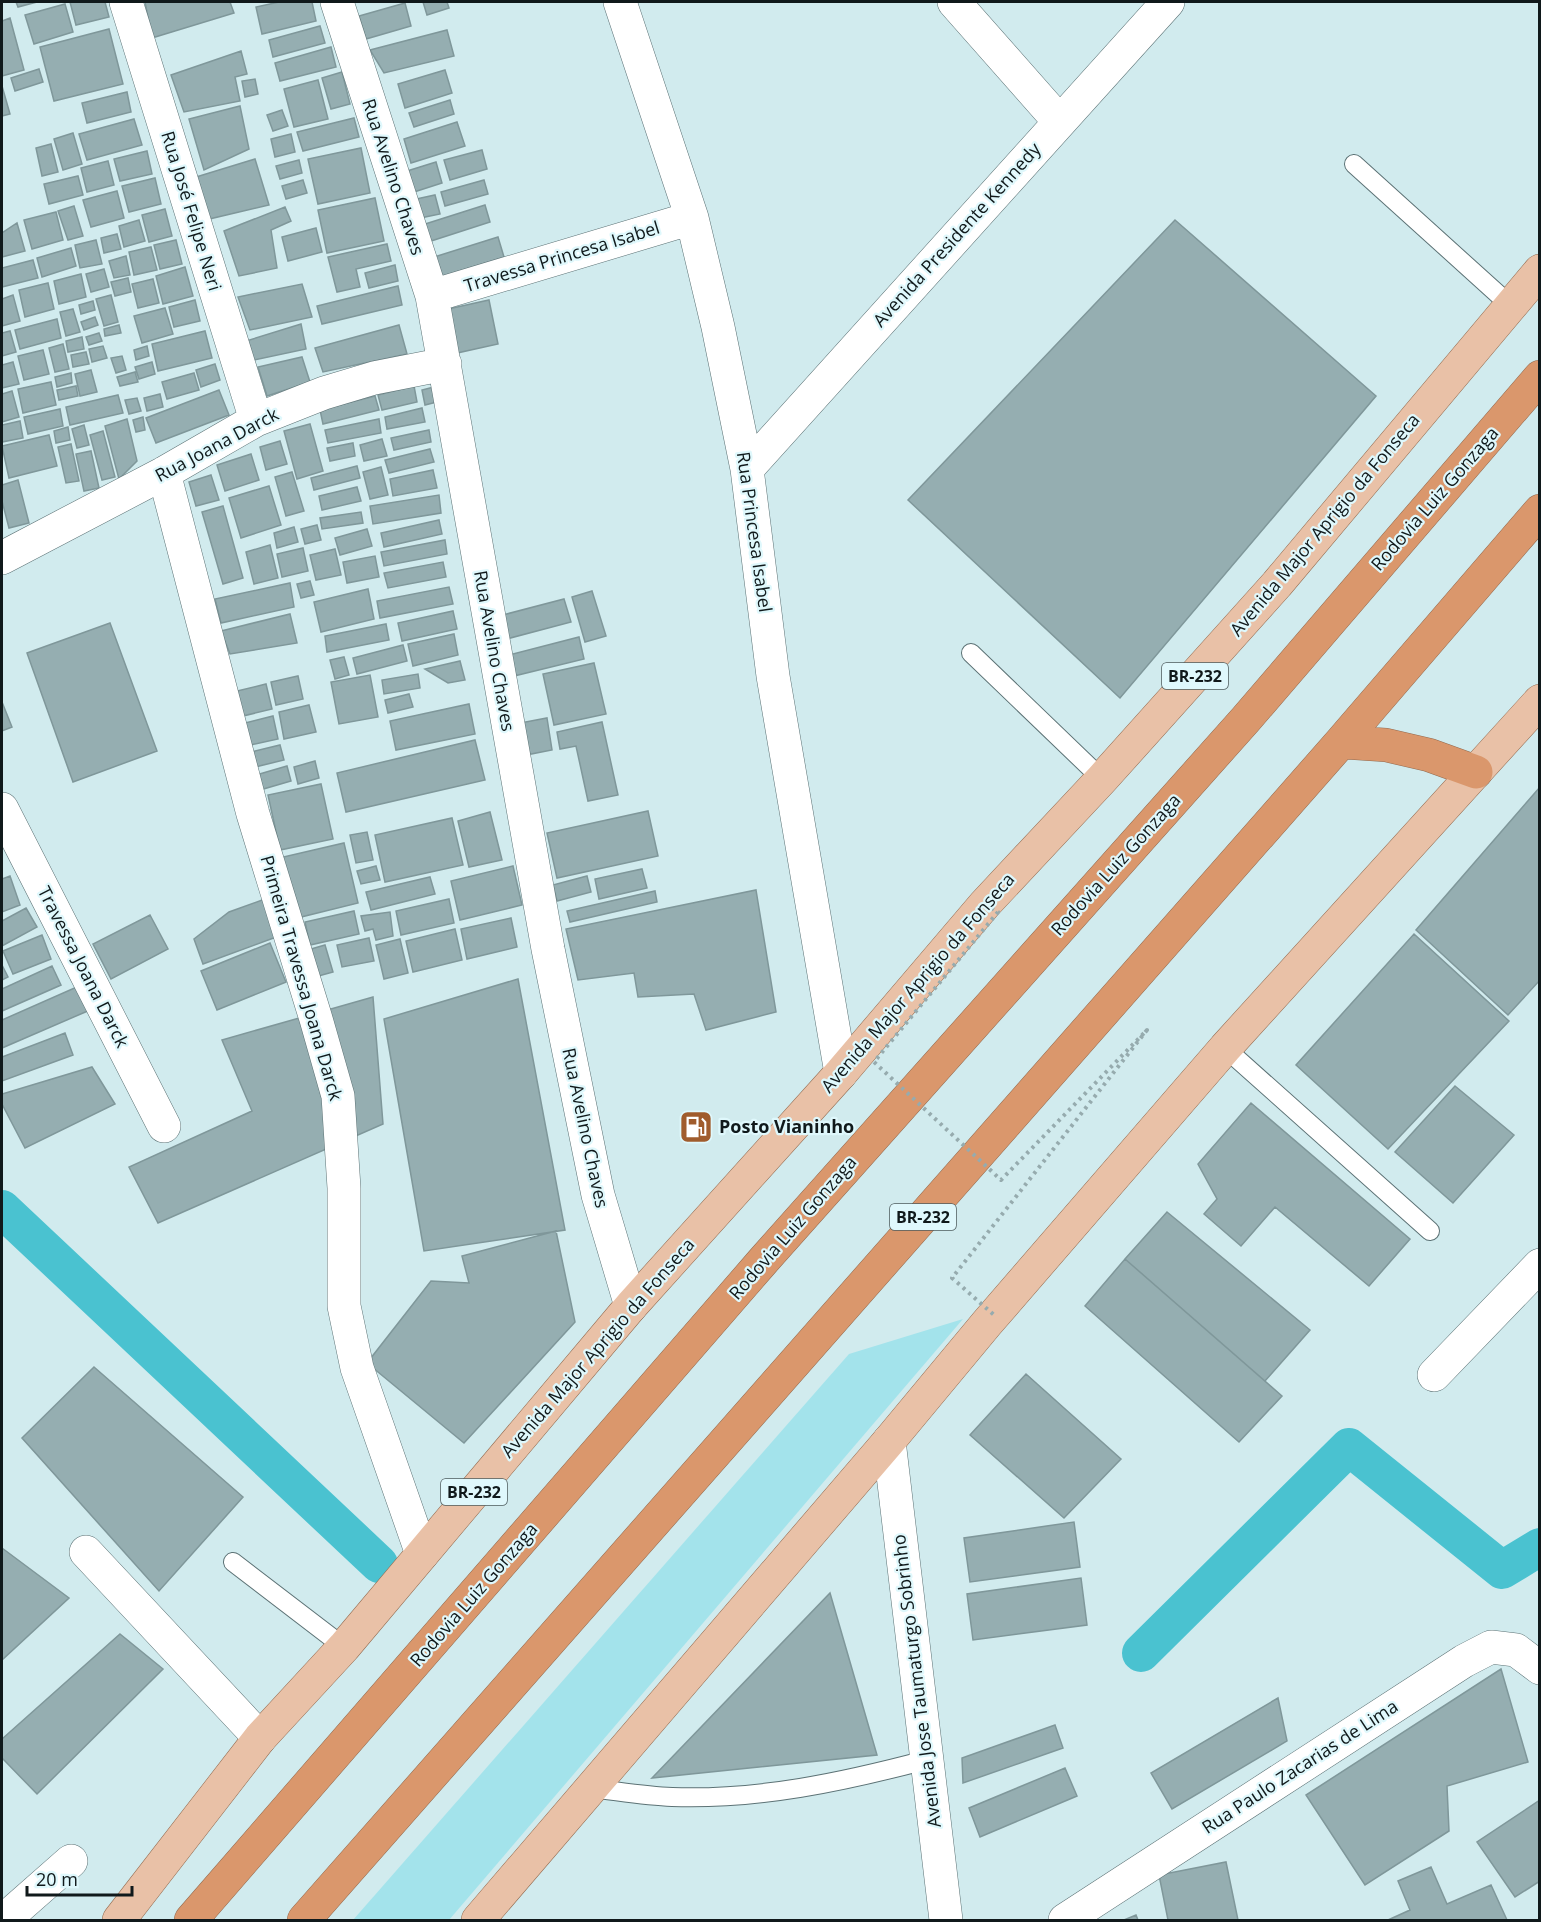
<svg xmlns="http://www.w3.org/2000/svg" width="1541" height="1922" font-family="'Open Sans',sans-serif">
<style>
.green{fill:#a3e3eb}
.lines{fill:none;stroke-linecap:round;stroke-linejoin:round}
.canal{stroke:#4ac2d0;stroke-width:38}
.building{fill:#95aeb1;stroke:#7f979a;stroke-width:1.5}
.lane-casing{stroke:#5c7275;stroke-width:20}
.street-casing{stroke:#5c7275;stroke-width:34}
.secondary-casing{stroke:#5c7275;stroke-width:34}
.primary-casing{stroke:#936b50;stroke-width:34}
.highway-casing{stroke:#936b50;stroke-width:34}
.lane{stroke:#fff;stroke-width:18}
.street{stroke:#fff;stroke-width:33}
.secondary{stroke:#fff;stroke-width:33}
.primary{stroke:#e9c1a7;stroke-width:33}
.highway{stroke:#da976c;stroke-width:33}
.path-bridge{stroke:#96abae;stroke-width:4;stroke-dasharray:3 4.5;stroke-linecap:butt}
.labels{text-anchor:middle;stroke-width:4.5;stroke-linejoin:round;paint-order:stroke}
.shield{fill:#dff8fc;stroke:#4e5c5e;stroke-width:1.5}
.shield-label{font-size:16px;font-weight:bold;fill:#10191b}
.street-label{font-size:18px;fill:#10191b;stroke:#dff8fc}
.poi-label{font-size:18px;font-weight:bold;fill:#10191b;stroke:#dff8fc;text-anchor:start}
</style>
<rect width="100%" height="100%" fill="#d1ebee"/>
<!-- green -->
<path class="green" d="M963,1319L449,1920H353L849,1354Z"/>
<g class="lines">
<!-- canal -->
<path class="canal" d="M2,1209L379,1564
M1141,1653L1349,1447L1502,1570L1540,1547"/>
</g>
<!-- building -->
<path class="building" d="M16,2H37L18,7Z
M70,2H105L109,17L76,25Z
M145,2H230L234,13L152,38Z
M279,2H312L316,21L262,34L256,7Z
M423,2H447L449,8L427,15Z
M405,3L411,26L366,39L359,16Z
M65,4L73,32L34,44L25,15Z
M10,18L24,70L2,76V21Z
M320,26L325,43L273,57L269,40Z
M109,29L123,84L54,101L40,47Z
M447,30L454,56L384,73L370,50Z
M331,47L336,67L280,81L275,63Z
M241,51L247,74L235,77L240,101L184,112L171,75Z
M39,69L43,82L15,91L11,78Z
M445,70L452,93L405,108L398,84Z
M342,72L350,104L331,109L322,78Z
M255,79L258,94L245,97L242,81Z
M318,80L328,119L294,127L284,89Z
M2,86L10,114L2,116Z
M127,92L131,112L87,123L82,103Z
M450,100L454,114L414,127L409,113Z
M240,106L249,149L204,170L189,119Z
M282,110L288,126L273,131L267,115Z
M354,118L359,137L303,151L297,132Z
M134,119L142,145L87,160L79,134Z
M457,122L465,146L411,163L404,139Z
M73,133L82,164L63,170L54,139Z
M291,134L295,152L275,157L271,139Z
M51,144L58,172L42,176L36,148Z
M361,148L370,193L318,204L308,159Z
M482,150L487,169L450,180L444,160Z
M147,151L152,174L120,181L114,159Z
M255,159L269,205L205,220L196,177Z
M299,160L302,173L280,179L276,166Z
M108,161L114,185L87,192L81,168Z
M436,162L442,183L414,192L407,171Z
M78,176L83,195L49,204L44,184Z
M155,178L161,204L129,212L122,186Z
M303,180L307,193L286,199L282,186Z
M484,180L488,194L445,206L441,192Z
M117,191L124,218L91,227L83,200Z
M435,195L440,214L420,218L416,199Z
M375,198L384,241L327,253L318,210Z
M485,205L490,222L428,242L422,225Z
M74,206L83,236L68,240L58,211Z
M285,207L291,221L271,230L277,268L239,276L224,231Z
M165,209L172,236L149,242L142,215Z
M56,212L63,240L32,249L24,220Z
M139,220L145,241L124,247L119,226Z
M1175,220L1376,396L1120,698L908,500Z
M17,223L25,251L2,257V233Z
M316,228L322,252L288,261L282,237Z
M117,234L121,249L104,253L101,238Z
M498,237L504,257L437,278L431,258Z
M96,240L102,264L80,268L75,245Z
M176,240L182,264L160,269L154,245Z
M387,244L391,261L356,269L360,287L337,292L328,257Z
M151,247L157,270L134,275L129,252Z
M71,248L76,266L42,277L37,258Z
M126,256L130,275L114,278L109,261Z
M33,260L38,278L2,287V268Z
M395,265L398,281L369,288L365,273Z
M185,267L193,296L163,304L156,276Z
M104,269L109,287L91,292L86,274Z
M81,274L86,297L59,304L54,281Z
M128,278L131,292L115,296L111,282Z
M153,279L159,303L138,308L132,284Z
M48,283L54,309L25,317L19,290Z
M302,284L312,317L250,330L238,297Z
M398,286L402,305L322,324L317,306Z
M13,295L20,321L2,326V299Z
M111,295L118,322L104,326L96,299Z
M195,300L200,321L174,327L169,307Z
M489,300L498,344L457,353L448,309Z
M93,301L95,310L81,314L79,305Z
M165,308L173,334L142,343L134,316Z
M73,309L80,332L66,336L60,312Z
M95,317L98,325L84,330L81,322Z
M57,319L61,338L20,349L15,330Z
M301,324L306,349L249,361L243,342Z
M119,325L121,333L105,336L104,329Z
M399,325L407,354L323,372L315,348Z
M10,331L16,352L2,356V333Z
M205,331L212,358L158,371L152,344Z
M99,333L102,341L89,345L86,337Z
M82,337L84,349L68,352L66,341Z
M63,344L69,369L55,372L49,348Z
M103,346L107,358L92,362L89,349Z
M147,346L149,356L136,360L134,350Z
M43,350L49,374L24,380L18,356Z
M86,352L89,364L73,367L71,355Z
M122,356L126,370L116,373L111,358Z
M302,357L310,382L267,396L258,367Z
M13,362L19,384L2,388V365Z
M152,362L155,374L139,379L135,367Z
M215,364L220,380L201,387L196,370Z
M91,370L97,392L80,396L75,374Z
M135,372L138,382L120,386L117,377Z
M71,373L72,383L57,387L55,377Z
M194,373L199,390L167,399L162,382Z
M51,382L56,405L23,413L18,389Z
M76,386L78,396L59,400L57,390Z
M414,386L417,402L382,410L378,395Z
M434,387L437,402L425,405L422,390Z
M219,390L229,415L156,443L146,418Z
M12,391L19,417L2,422V394Z
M160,394L163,407L147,411L144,398Z
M118,395L123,413L70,425L66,407Z
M375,396L379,410L323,424L320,410Z
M137,398L141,411L129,414L125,400Z
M422,408L425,422L387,429L385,417Z
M60,409L63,426L28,434L24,417Z
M143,417L145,430L136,432L133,420Z
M127,419L137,461L119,479L105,426Z
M379,419L381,433L328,443L325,430Z
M20,421L23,438L2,442V425Z
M310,424L323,471L297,479L284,431Z
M84,425L89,445L77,448L72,429Z
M68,427L70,440L56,443L54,431Z
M429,430L431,442L394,450L391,438Z
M103,431L115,477L102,480L90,435Z
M49,435L57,466L9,478L2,446Z
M382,439L387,456L364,461L360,445Z
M280,441L287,464L266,470L260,447Z
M353,443L355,456L330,461L327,448Z
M71,444L79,481L66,483L58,447Z
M430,449L434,462L389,473L385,460Z
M91,451L99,488L84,491L76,454Z
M251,454L259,480L225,491L217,465Z
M357,466L360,478L314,490L311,478Z
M381,467L388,495L370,499L363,472Z
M433,470L437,488L393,496L390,479Z
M292,472L304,511L286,516L275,477Z
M211,475L219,500L196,506L189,482Z
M18,480L29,523L9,528L2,501V485Z
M269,486L281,525L241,538L229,498Z
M357,487L361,501L322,510L319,496Z
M439,495L441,513L373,524L370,506Z
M223,506L243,578L223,584L202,512Z
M361,512L363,523L322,529L320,518Z
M439,520L442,534L384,547L381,533Z
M317,525L321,540L305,544L301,529Z
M294,527L298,542L277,548L274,533Z
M367,529L372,546L340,555L335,538Z
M445,540L447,554L384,566L381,552Z
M270,545L278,578L254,584L246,552Z
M303,548L308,571L282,577L277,554Z
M335,549L341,575L316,580L310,555Z
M375,556L379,577L347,583L343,562Z
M443,562L446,577L388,588L384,573Z
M310,581L314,595L301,598L297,584Z
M290,583L294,607L221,623L215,599Z
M449,587L453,604L380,618L377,601Z
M368,589L374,619L321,632L314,602Z
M592,591L606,636L585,642L572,597Z
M564,599L571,622L499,641V616Z
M453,611L457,629L402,641L398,623Z
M290,614L297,643L230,654L221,631Z
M110,623L157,751L73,782L27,653Z
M386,624L389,640L327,652L325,636Z
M454,634L458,655L413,666L408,644Z
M579,637L584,659L514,676L509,655Z
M403,645L407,661L357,674L353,658Z
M344,657L349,675L335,679L330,660Z
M460,661L465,680L448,683L425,669Z
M594,663L606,714L554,725L543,674Z
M418,674L420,688L384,694L382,680Z
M370,675L378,717L339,724L331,682Z
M298,676L303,699L276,705L271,682Z
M266,684L272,709L243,716L237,691Z
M409,694L413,707L388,713L385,700Z
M2,702L12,727L2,731Z
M469,704L475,734L396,750L390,721Z
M309,705L316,732L284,739L279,712Z
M273,716L278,739L250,745L245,723Z
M547,718L552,750L526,755L520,723Z
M602,722L618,795L588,801L576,746L560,749L557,732Z
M475,740L485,780L346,812L337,773Z
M280,745L284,760L255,767L251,752Z
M315,761L319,778L298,784L294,767Z
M287,766L291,781L260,790L256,775Z
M321,784L333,839L280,850L268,795Z
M1540,787V980L1508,1015L1416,930Z
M648,811L658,856L557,878L547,833Z
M490,812L502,860L469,867L458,821Z
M452,818L463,865L385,882L375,835Z
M367,832L373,860L356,863L350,835Z
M344,843L358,903L293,919L279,858Z
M376,866L380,880L361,884L357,871Z
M513,866L522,905L460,920L451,881Z
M642,869L647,888L599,899L595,879Z
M10,876L20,905L2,912V879Z
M587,876L591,892L557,901L553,885Z
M430,877L435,894L371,910L366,892Z
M756,890L776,1012L706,1030L694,994L638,997L634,973L578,980L566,929Z
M655,891L657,902L570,922L567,911Z
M265,899L279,936L203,964L194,939L229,912Z
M449,899L454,923L401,935L396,911Z
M26,908L37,927L2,946V921Z
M354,911L359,934L310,945L305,922Z
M390,912L393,936L376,940L373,929L365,931L361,916Z
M150,915L168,949L111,979L93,944Z
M511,918L517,947L467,959L461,929Z
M455,929L462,960L413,972L406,941Z
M1414,934L1509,1021L1388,1149L1296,1065Z
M42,935L51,959L13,974L3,951Z
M369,938L374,961L342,967L337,945Z
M400,939L408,973L384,979L376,945Z
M270,943L286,982L217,1010L201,971Z
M325,945L333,972L311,978L304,951Z
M2,965L8,977L2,980Z
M52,966L61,985L2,1011V989Z
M518,979L565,1230L424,1251L384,1019Z
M79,986L90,1010L2,1048V1020Z
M373,997L383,1124L158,1223L129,1167L252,1111L222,1040Z
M65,1033L73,1055L2,1081V1057Z
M92,1067L115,1104L25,1148L2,1104V1094Z
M1455,1086L1514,1135L1453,1203L1395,1152Z
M1251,1103L1410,1239L1369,1286L1275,1207L1241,1246L1204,1214L1217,1199L1198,1164Z
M1167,1212L1310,1330L1265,1381L1125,1259Z
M556,1231L575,1322L464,1443L367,1363L431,1281L469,1283L462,1256Z
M1125,1259L1282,1396L1239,1442L1085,1306Z
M94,1367L243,1497L159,1591L22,1438Z
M1026,1374L1121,1459L1064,1518L970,1435Z
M1074,1522L1080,1567L970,1582L964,1538Z
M2,1548L69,1598L2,1660Z
M1081,1578L1087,1625L973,1640L967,1594Z
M830,1593L877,1755L652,1778Z
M120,1634L163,1669L37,1794L2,1758V1739Z
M1501,1669L1528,1762L1447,1786L1449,1831L1365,1885L1306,1795Z
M1278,1698L1287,1741L1172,1809L1151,1773Z
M1055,1725L1063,1748L963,1783L962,1758Z
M1065,1768L1077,1796L980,1837L969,1808Z
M1540,1800V1881L1515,1897L1477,1842Z
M1226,1862L1238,1920H1168L1159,1875Z
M1431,1867L1447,1904L1491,1885L1507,1920H1388L1410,1910L1398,1881Z
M1136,1915L1138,1920H1124Z"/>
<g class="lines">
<!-- lane casing -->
<g class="lane-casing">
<path id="lane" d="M1354,164L1510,305
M971,653L1102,779
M1225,1048L1430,1231
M233,1562L344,1647
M590,1788C617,1791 645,1796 672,1797C759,1800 843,1782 926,1760"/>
</g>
<!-- street casing -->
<g class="street-casing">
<path id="street" d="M126,2L256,420
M337,2L432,296L548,949L598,1195L631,1306
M620,2L692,218L718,327L747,469L773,676L841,1073
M954,2L1059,121
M432,296L692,218
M747,469L1168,2
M164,473L253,814L316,1019L338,1096L344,1188V1306L357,1368L422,1554
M2,558L164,473L256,420L324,393L374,378L445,364
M2,809L164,1126
M1434,1375L1540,1265
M86,1552L260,1738
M4,1920L71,1861
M1065,1920L1464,1661L1491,1647L1516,1650L1540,1668"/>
</g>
<!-- secondary casing -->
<g class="secondary-casing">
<path id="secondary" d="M889,1441L946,1920"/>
</g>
<!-- primary casing -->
<g class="primary-casing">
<path id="primary" d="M119,1920L260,1738L344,1647L631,1306L841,1073L985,904L1102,779L1277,584L1540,271
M478,1920L889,1441L987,1323L1225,1048L1540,701"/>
</g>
<!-- highway casing -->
<g class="highway-casing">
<path id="highway" d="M1341,742L1386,745L1429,755L1476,772
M191,1920L763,1261L1246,719L1540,377
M304,1920L1341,742L1540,511"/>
</g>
<!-- lane -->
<use href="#lane" class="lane"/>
<!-- street -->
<use href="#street" class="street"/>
<!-- secondary -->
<use href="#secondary" class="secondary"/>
<!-- primary -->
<use href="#primary" class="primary"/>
<!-- highway -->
<use href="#highway" class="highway"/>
<!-- path-bridge -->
<path class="path-bridge" d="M985,904L998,912L874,1062L1001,1180L1147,1030L952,1278L994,1315"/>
</g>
<!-- icons -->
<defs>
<g id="fuel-square" transform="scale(1.725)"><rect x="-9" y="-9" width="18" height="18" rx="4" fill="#a05c2d" stroke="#dff8fc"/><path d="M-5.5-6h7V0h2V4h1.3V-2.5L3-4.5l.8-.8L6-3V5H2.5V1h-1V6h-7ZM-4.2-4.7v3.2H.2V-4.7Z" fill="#fff"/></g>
</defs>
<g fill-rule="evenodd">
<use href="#fuel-square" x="696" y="1127"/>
</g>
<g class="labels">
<!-- shield labels -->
<g class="shield">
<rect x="1162" y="663" width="66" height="26" rx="4.5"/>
<rect x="890" y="1204" width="66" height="26" rx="4.5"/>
<rect x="441" y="1479" width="66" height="26" rx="4.5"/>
</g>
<g class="shield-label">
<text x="1195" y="682">BR-232</text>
<text x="923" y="1223">BR-232</text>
<text x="474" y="1498">BR-232</text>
</g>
<!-- street labels -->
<g class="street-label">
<text transform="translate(393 177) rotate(72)" y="6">Rua Avelino Chaves</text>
<text transform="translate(191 211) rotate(73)" y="6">Rua José Felipe Neri</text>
<text transform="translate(957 235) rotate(-48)" y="6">Avenida Presidente Kennedy</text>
<text transform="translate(562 257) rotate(-17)" y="6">Travessa Princesa Isabel</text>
<text transform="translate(217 445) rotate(-28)" y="6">Rua Joana Darck</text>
<text transform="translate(1435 499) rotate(-49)" y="6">Rodovia Luiz Gonzaga</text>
<text transform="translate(1325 525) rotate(-50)" y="6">Avenida Major Aprigio da Fonseca</text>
<text transform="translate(754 532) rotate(82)" y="6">Rua Princesa Isabel</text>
<text transform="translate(494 651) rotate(80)" y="6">Rua Avelino Chaves</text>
<text transform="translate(1116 865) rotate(-48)" y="6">Rodovia Luiz Gonzaga</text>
<text transform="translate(83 967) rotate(63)" y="6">Travessa Joana Darck</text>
<text transform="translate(301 978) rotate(74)" y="6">Primeira Travessa Joana Darck</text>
<text transform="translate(918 983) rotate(-49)" y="6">Avenida Major Aprigio da Fonseca</text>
<text transform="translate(585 1128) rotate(78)" y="6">Rua Avelino Chaves</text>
<text transform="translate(793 1228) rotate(-49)" y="6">Rodovia Luiz Gonzaga</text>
<text transform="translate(598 1348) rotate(-49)" y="6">Avenida Major Aprigio da Fonseca</text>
<text transform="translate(474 1595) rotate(-49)" y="6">Rodovia Luiz Gonzaga</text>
<text transform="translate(917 1681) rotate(-97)" y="6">Avenida Jose Taumaturgo Sobrinho</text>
<text transform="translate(1300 1767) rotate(-33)" y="6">Rua Paulo Zacarias de Lima</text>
</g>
<!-- poi labels -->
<g class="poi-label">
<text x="719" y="1133">Posto Vianinho</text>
</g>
</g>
<!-- border -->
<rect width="1541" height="1922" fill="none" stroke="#10191b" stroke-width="6"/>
<!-- scale -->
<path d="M27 1886v9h105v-9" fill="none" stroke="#10191b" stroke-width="3"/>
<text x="36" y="1886" font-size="18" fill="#10191b" stroke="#dff8fc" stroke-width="4.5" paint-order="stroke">20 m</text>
</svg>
